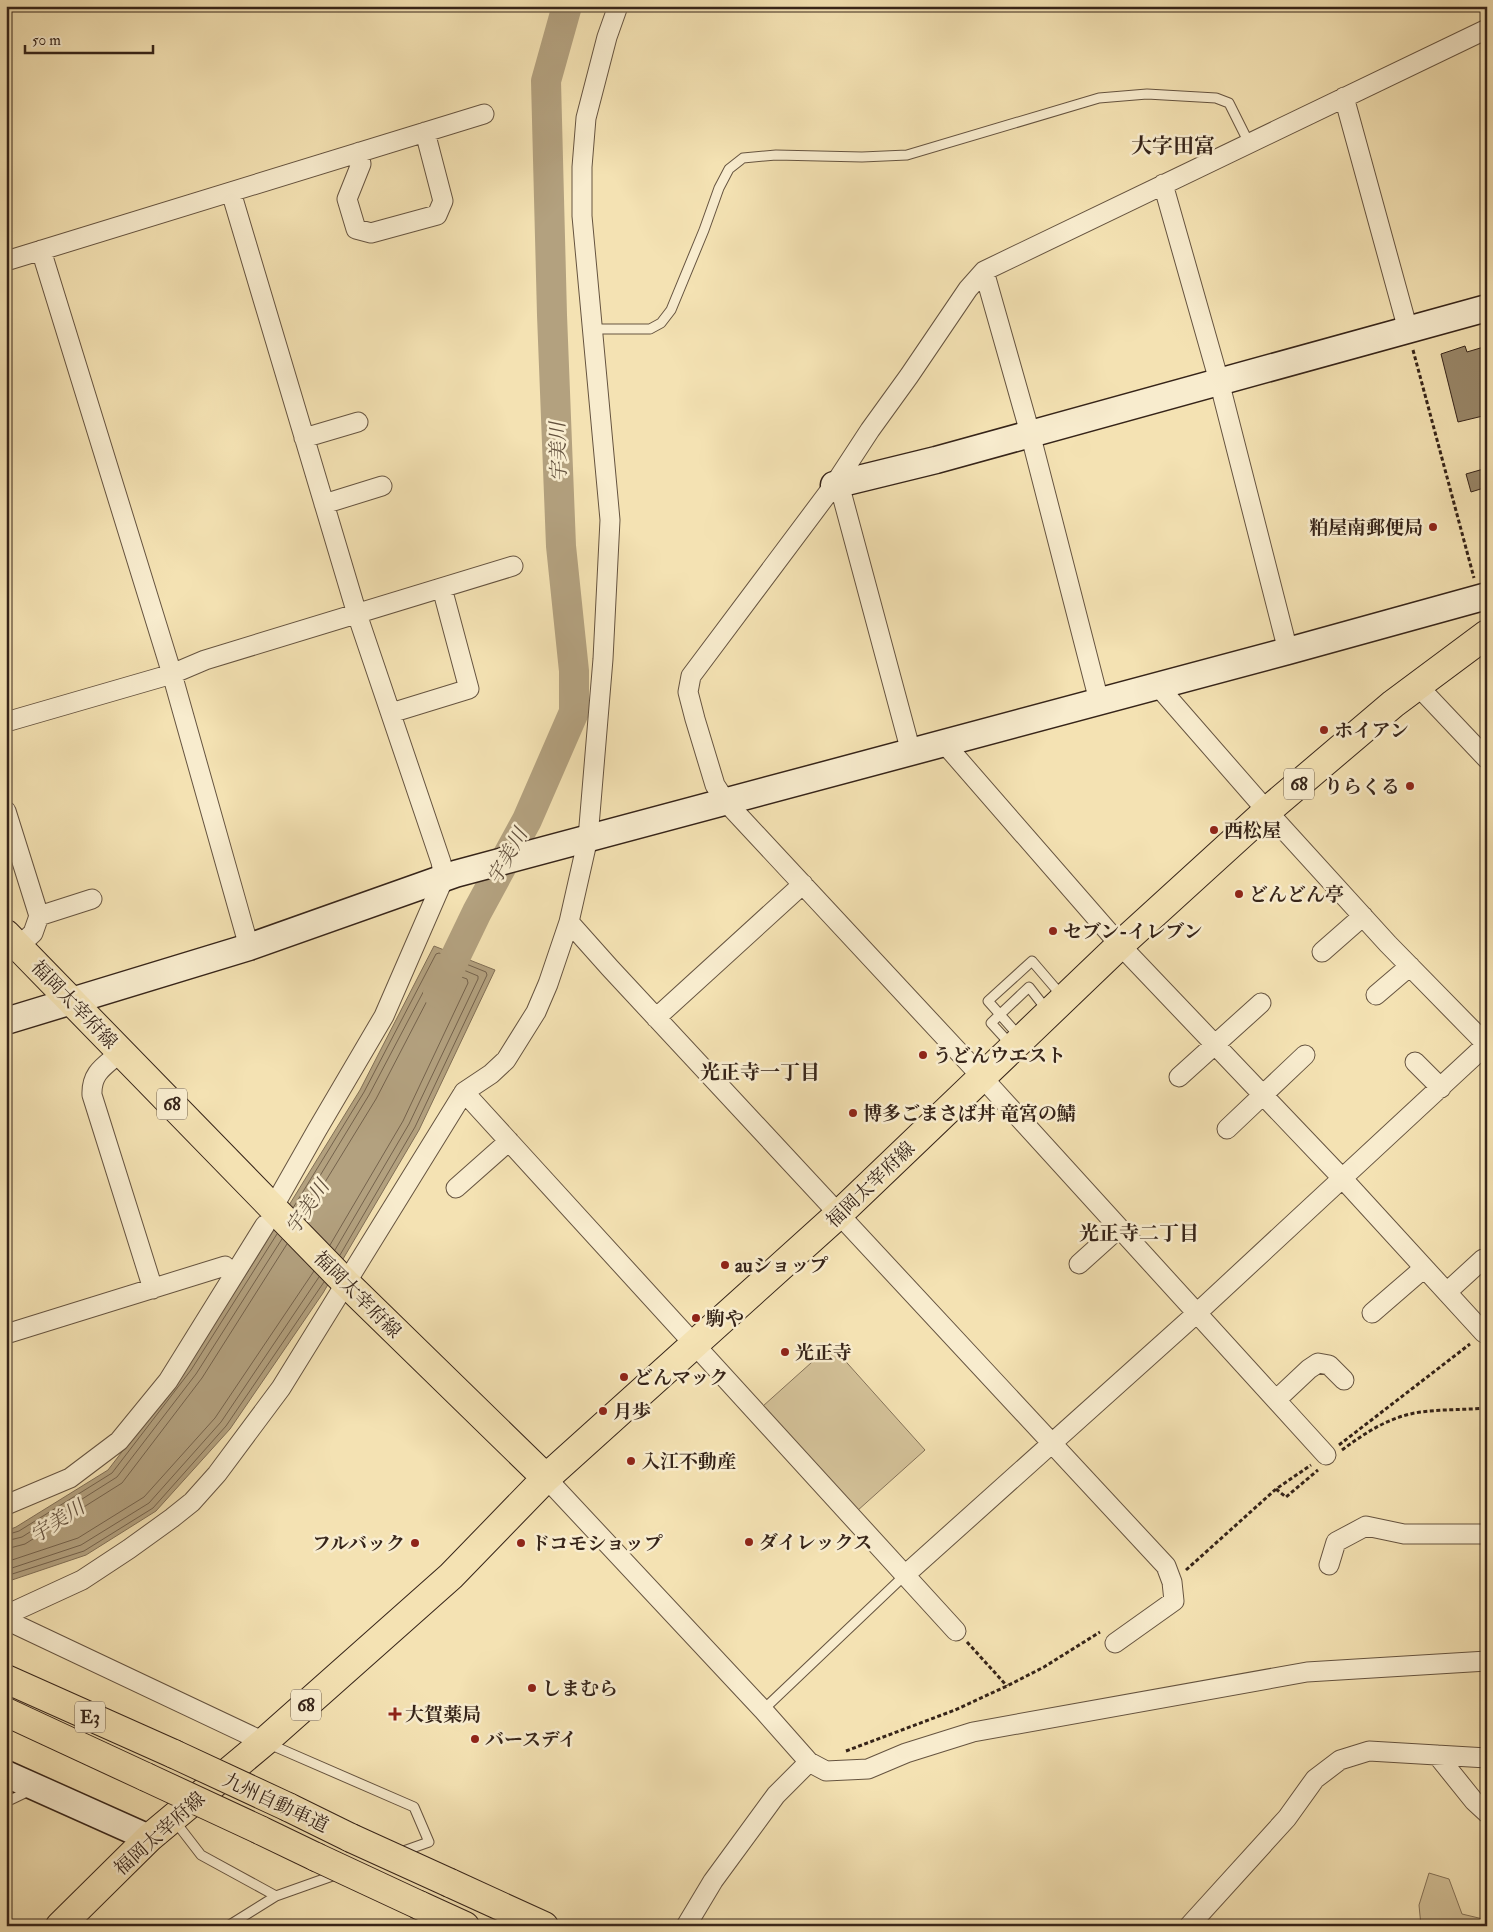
<svg xmlns="http://www.w3.org/2000/svg" width="1493" height="1932" font-family="'IM FELL Double Pica','Noto Serif JP',serif">
<style>
.green{fill:#d4c299;stroke:#857359}
.water{fill:#b3a17f;stroke:#816f56}
.lines{fill:none;stroke-linecap:round;stroke-linejoin:round}
.shore{stroke:#74624c;stroke-width:1}
.river{stroke:#b3a17f;stroke-width:30}
.building{fill:#998769;stroke:#362419}
.lane-casing{stroke:#665440;stroke-width:11}
.street-casing{stroke:#665440;stroke-width:21}
.secondary-casing{stroke:#362419;stroke-width:29}
.primary-casing{stroke:#362419;stroke-width:30}
.highway-casing{stroke:#362419;stroke-width:30}
.path{stroke:#362419;stroke-width:3;stroke-dasharray:4 2.5;stroke-linecap:butt}
.lane{stroke:#f8ecce;stroke-width:9}
.street{stroke:#f8ecce;stroke-width:19}
.secondary{stroke:#f8ecce;stroke-width:26}
.primary{stroke:#f4e2b3;stroke-width:28}
.highway{stroke:#f4e2b3;stroke-width:28}
.highway-bridge-casing{stroke:#362419;stroke-width:30;stroke-linecap:butt}
.highway-bridge{stroke:#f4e2b3;stroke-width:28}
.poi-dot{fill:#8f2418;stroke:#f8ecce;stroke-width:2}
.labels{text-anchor:middle;stroke-width:5;stroke-linejoin:round;paint-order:stroke}
.shield{fill:#f8ecce;stroke:#70604f;stroke-width:1}
.shield-label{font-size:18px;font-weight:bold;fill:#362419}
.poi-label{font-size:19px;font-weight:bold;fill:#362419;stroke:#f8ecce;text-anchor:start}
.street-label{font-size:19px;fill:#362419;stroke:#f8ecce}
.water-label{font-size:20px;font-style:italic;fill:#62503d;stroke:#f8ecce}
.neighbourhood-label{font-size:20px;font-weight:bold;fill:#362419;stroke:#f8ecce}
.quarter-label{font-size:21px;font-weight:bold;fill:#362419;stroke:#f8ecce}
</style>
<rect width="100%" height="100%" fill="#f4e2b3"/>
<filter id="stains"><feTurbulence type="fractalNoise" baseFrequency=".004" numOctaves="4"/><feColorMatrix values="0 0 0 0 .2 0 0 0 0 .09 0 0 0 0 .02 0 0 0 .5 -.17"/></filter>
<radialGradient id="worn" r=".72"><stop offset=".6" stop-color="#630" stop-opacity="0"/><stop offset="1" stop-color="#630" stop-opacity=".3"/></radialGradient>
<!-- green -->
<path class="green" d="M831,1345L925,1450L857,1511L763,1406Z
M1429,1873L1449,1879L1462,1914L1487,1920V1926H1421L1419,1905Z"/>
<!-- water -->
<path class="water" d="M434,946L495,970L419,1130L323,1293L230,1429L156,1511L86,1555L6,1582V1531L16,1527L108,1470L187,1367L254,1262L360,1090Z"/>
<g class="lines">
<!-- shore -->
<path class="shore" d="M293,1208L364,1092L436,954L439,953L486,972L487,975L415,1127L340,1255
M298,1212L369,1095L439,962L442,961L478,976V979L409,1124L335,1250
M303,1218L376,1099L442,972L445,971L467,979L468,983L403,1121L330,1245
M6,1535L19,1531L112,1473L191,1370L277,1234
M6,1541L22,1537L117,1477L196,1374L282,1239
M6,1549L25,1544L122,1483L202,1378L287,1244
M6,1562L78,1538L144,1497L215,1418L314,1271
M6,1570L81,1545L149,1503L221,1422L319,1277
M6,1576L84,1551L153,1508L226,1426L324,1282"/>
<!-- river -->
<path class="river" d="M438,993L477,912L527,820L574,712V671L561,546L552,315L546,81L567,6"/>
</g>
<!-- building -->
<path class="building" d="M1465,346L1467,352L1487,346V415L1458,422L1441,354Z
M1487,468V487L1471,492L1466,474Z"/>
<g class="lines">
<!-- lane casing -->
<g class="lane-casing">
<path id="lane" d="M593,329H650L661,323L671,310L704,230L719,188L729,169L743,158L776,155L862,157L907,155L1099,98L1147,94L1216,98L1229,103L1249,143
M1019,1036L988,1001L1032,961L1062,996
M1012,1046L991,1023L1029,987L1047,1010
M763,1710L905,1575
M269,1744L414,1807L429,1842L398,1853
M6,1802L31,1790
M174,1820L201,1855L276,1896
M228,1926L276,1896L338,1874"/>
</g>
<!-- street casing -->
<g class="street-casing">
<path id="street" d="M1344,97L1408,330
M359,152L361,164L347,199L356,229L371,233L437,215L443,201L425,132
M1163,184L1219,381L1288,651
M231,192L357,614L441,862L444,878L384,1016L317,1130L279,1197
M41,250L172,674L249,947
M6,261L484,114
M984,271L1030,433L1099,701
M304,438L358,422
M839,484L911,752
M324,504L382,486
M1157,685L1267,811L1388,944L1487,1045
M1417,685L1487,759
M391,713L469,689L442,588
M6,722L172,674L205,660L513,566
M944,743L1120,945L1343,1179L1484,1333
M6,811L39,916L33,933L19,946
M39,916L92,899
M569,922L610,968L1166,1566L1172,1582L1174,1601L1115,1643
M1322,952L1363,916
M1376,995L1410,966
M656,1018L803,884
M121,1052C105,1066 91,1072 92,1095L153,1289
M1415,1062L1441,1088
M1179,1077L1261,1003
M464,1092L956,1631
M1227,1129L1305,1055
M456,1188L509,1141
M1079,1264L1119,1228
M1447,1292L1483,1259
M1372,1313L1424,1268
M6,1334L225,1266
M1276,1400L1309,1369L1318,1363L1329,1365L1344,1380
M1326,1455L981,1076L726,802L715,785L695,719L688,692L691,676L834,485L870,430L909,376L968,289L984,271L1487,29
M546,1478L763,1710L809,1762L826,1771L868,1769L906,1753L973,1732L1307,1672L1487,1661
M6,1505L70,1478L119,1441L168,1381L265,1225
M1329,1565L1336,1542L1366,1526L1404,1534H1487
M905,1575L1197,1313L1487,1044
M6,1615L82,1580L129,1549L172,1518L192,1502L217,1474L281,1388L464,1092L491,1074L506,1060L536,1012L548,984L569,922L588,838L603,659L610,520L582,216V167L586,118L607,37L618,6
M6,1620L264,1742
M1437,1755L1474,1801L1487,1813
M686,1926L713,1881L776,1795L809,1762
M1189,1926L1287,1818L1315,1779L1340,1760L1369,1751L1487,1758"/>
</g>
<!-- secondary casing -->
<g class="secondary-casing">
<path id="secondary" d="M834,485L936,460L1487,308
M6,1021L249,947L455,874L1288,651L1487,596
M6,1774L149,1838"/>
</g>
<!-- primary casing -->
<g class="primary-casing">
<path id="primary" d="M6,934L346,1283L546,1478
M60,1926L149,1838L264,1742L451,1576L546,1478L839,1214L1120,945L1267,811L1393,704L1487,634"/>
</g>
<!-- highway casing -->
<g class="highway-casing">
<path id="highway" d="M6,1679L174,1754
M6,1712L146,1777
M288,1807L351,1838
M260,1830L316,1857
M450,1883L544,1926
M419,1905L465,1926"/>
</g>
<!-- path -->
<path class="path" d="M1413,350L1474,578
M1339,1445L1470,1344
M1342,1450C1366,1432 1391,1416 1421,1412C1443,1409 1465,1410 1487,1408
M6,1475L10,1484
M1276,1489L1286,1497L1318,1470
M1186,1570L1276,1489L1311,1465
M967,1642L1007,1686
M846,1751L955,1710L1007,1686L1044,1667L1100,1632"/>
<!-- lane -->
<use href="#lane" class="lane"/>
<!-- street -->
<use href="#street" class="street"/>
<!-- secondary -->
<use href="#secondary" class="secondary"/>
<!-- primary -->
<use href="#primary" class="primary"/>
<!-- highway -->
<use href="#highway" class="highway"/>
<!-- highway-bridge casing -->
<g class="highway-bridge-casing">
<path id="highway-bridge" d="M174,1754L288,1807
M146,1777L260,1830
M351,1838L450,1883
M316,1857L419,1905"/>
</g>
<!-- highway-bridge -->
<use href="#highway-bridge" class="highway-bridge"/>
</g>
<!-- markers -->
<g class="poi-dot">
<circle cx="1433" cy="527" r="5"/>
<circle cx="1324" cy="730" r="5"/>
<circle cx="1410" cy="786" r="5"/>
<circle cx="1214" cy="830" r="5"/>
<circle cx="1239" cy="894" r="5"/>
<circle cx="1053" cy="931" r="5"/>
<circle cx="923" cy="1055" r="5"/>
<circle cx="853" cy="1113" r="5"/>
<circle cx="725" cy="1265" r="5"/>
<circle cx="696" cy="1318" r="5"/>
<circle cx="785" cy="1352" r="5"/>
<circle cx="624" cy="1377" r="5"/>
<circle cx="603" cy="1411" r="5"/>
<circle cx="631" cy="1461" r="5"/>
<circle cx="749" cy="1542" r="5"/>
<circle cx="415" cy="1543" r="5"/>
<circle cx="521" cy="1543" r="5"/>
<circle cx="532" cy="1688" r="5"/>
<path d="M392.5 1706.5h5v5h5v5h-5v5h-5v-5h-5v-5h5z"/>
<circle cx="475" cy="1739" r="5"/>
</g>
<g class="labels">
<!-- shield labels -->
<g class="shield">
<rect x="1284" y="768.5" width="30" height="31" rx="4"/>
<rect x="157" y="1088.5" width="30" height="31" rx="4"/>
<rect x="291" y="1689.5" width="30" height="31" rx="4"/>
<rect x="75" y="1701.5" width="30" height="31" rx="4"/>
</g>
<g class="shield-label">
<text x="1299" y="790">68</text>
<text x="172" y="1110">68</text>
<text x="306" y="1711">68</text>
<text x="90" y="1723">E3</text>
</g>
<!-- poi labels -->
<g class="poi-label">
<text x="1423" y="534" text-anchor="end">粕屋南郵便局</text>
<text x="1334" y="737">ホイアン</text>
<text x="1400" y="793" text-anchor="end">りらくる</text>
<text x="1224" y="837">西松屋</text>
<text x="1249" y="901">どんどん亭</text>
<text x="1063" y="938">セブン-イレブン</text>
<text x="933" y="1062">うどんウエスト</text>
<text x="863" y="1120">博多ごまさば丼 竜宮の鯖</text>
<text x="735" y="1272">auショップ</text>
<text x="706" y="1325">駒や</text>
<text x="795" y="1359">光正寺</text>
<text x="634" y="1384">どんマック</text>
<text x="613" y="1418">月歩</text>
<text x="641" y="1468">入江不動産</text>
<text x="759" y="1549">ダイレックス</text>
<text x="405" y="1550" text-anchor="end">フルバック</text>
<text x="531" y="1550">ドコモショップ</text>
<text x="542" y="1695">しまむら</text>
<text x="405" y="1721">大賀薬局</text>
<text x="485" y="1746">バースデイ</text>
</g>
<!-- street labels -->
<g class="street-label">
<text transform="translate(75 1004) rotate(46)" y="7">福岡太宰府線</text>
<text transform="translate(870 1184) rotate(-44)" y="7">福岡太宰府線</text>
<text transform="translate(358 1294) rotate(45)" y="7">福岡太宰府線</text>
<text transform="translate(276 1802) rotate(25)" y="7">九州自動車道</text>
<text transform="translate(159 1833) rotate(-42)" y="7">福岡太宰府線</text>
</g>
<!-- water labels -->
<g class="water-label">
<text transform="translate(558 452) rotate(-92)" y="7">宇美川</text>
<text transform="translate(507 856) rotate(-61)" y="7">宇美川</text>
<text transform="translate(307 1207) rotate(-56)" y="7">宇美川</text>
<text transform="translate(57 1521) rotate(-33)" y="7">宇美川</text>
</g>
<!-- neighbourhood labels -->
<g class="neighbourhood-label">
<text x="760" y="1079">光正寺一丁目</text>
<text x="1139" y="1240">光正寺二丁目</text>
</g>
<!-- quarter labels -->
<g class="quarter-label">
<text x="1173" y="153">大字田富</text>
</g>
</g>
<!-- margin -->
<rect width="1493" height="1932" fill="none" stroke="#f4e2b3" stroke-width="25"/>
<rect x="8" y="8" width="1478" height="1917" fill="none" stroke="#362419" stroke-width="2.5"/>
<rect x="12" y="12" width="1468" height="1907" fill="none" stroke="#362419"/>
<!-- scale -->
<path d="M25 45v8h128v-8" fill="none" stroke="#362419" stroke-width="2.5"/>
<text x="32" y="45" font-size="15" fill="#362419" stroke="#f8ecce" stroke-width="4" paint-order="stroke">50 m</text>
<rect width="100%" height="100%" filter="url(#stains)"/>
<rect width="100%" height="100%" fill="url(#worn)"/>
</svg>
